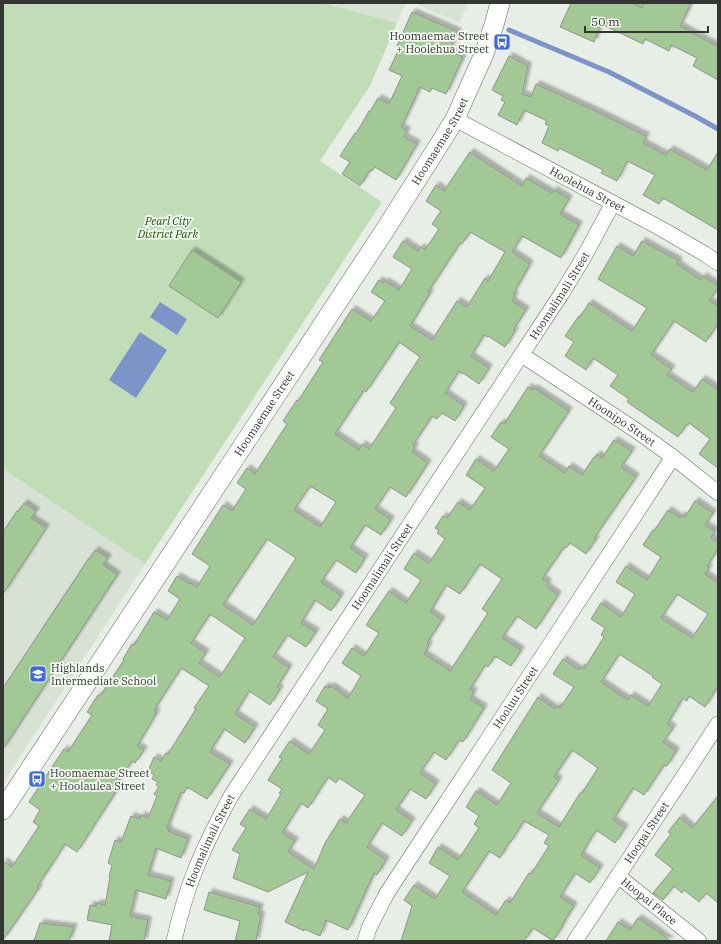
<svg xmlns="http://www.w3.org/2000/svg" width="721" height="944" font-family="'IBM Plex Serif',serif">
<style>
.built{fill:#d7e2d4}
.green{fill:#c0ddb7}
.water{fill:#7d94c8}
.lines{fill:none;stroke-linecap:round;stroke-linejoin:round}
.stream{stroke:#7d94c8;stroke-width:5}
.building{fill:#a1c895;stroke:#8f968d;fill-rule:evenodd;filter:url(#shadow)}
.minor-casing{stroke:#626861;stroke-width:16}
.tertiary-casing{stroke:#626861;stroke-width:20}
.minor{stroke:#fff;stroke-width:15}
.tertiary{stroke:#fff;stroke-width:19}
.labels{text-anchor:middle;stroke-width:3.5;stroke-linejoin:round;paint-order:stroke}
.poi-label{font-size:11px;fill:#333632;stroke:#f5fcf3;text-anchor:start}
.street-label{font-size:11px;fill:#333632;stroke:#f5fcf3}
.park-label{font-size:11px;font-style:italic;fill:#184900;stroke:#f5fcf3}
</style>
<defs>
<filter id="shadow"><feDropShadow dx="3.5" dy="-3.5" stdDeviation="1" flood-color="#0004"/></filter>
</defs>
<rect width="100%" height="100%" fill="#e7eee5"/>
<!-- built -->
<path class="built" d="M323,3H406L397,23Z
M414,3H468L459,23Z
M3,469L145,564L3,783Z"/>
<!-- green -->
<path class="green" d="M3,3H323L397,23L370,86L320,161L382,202L145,564L3,469Z"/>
<!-- water -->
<path class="water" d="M160,302L187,319L177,335L150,317Z
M140,332L167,350L136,398L109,380Z"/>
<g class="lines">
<!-- stream -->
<path class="stream" d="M509,30L609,72L695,116L718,129"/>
</g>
<!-- building -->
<path class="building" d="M571,3H632L642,8L644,3H691L680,26L718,47V80L693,66L697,58L671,45L669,51L645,39L643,44L601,24L594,42L560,27Z
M412,12L458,32L449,51L463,57L446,94L432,88L430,92L420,87L407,115L401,127L407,131L404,137L417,144L396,180L375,167L372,171L370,170L360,186L342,174L350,162L340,156L355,133L356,134L369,111L370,112L378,98L389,104L402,76L389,70L400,47L397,46Z
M509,56L528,66L522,94L531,97L536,84L593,110L646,136L643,143L666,155L670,149L707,170L718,152V230L663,198L659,204L643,195L655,175L627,161L617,181L601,173L603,170L559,148L558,151L542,143L549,126L545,124L547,121L524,110L517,125L498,115L505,102L501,100L503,96L492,90Z
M470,152L522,186L526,178L552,193L554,190L569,199L560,214L579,225L561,258L522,236L512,252L530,264L513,294L515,296L512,301L526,310L513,330L515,331L505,347L488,336V337L484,335L471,356L489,368L479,384L463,373L462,374L459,371L445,393L464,406L455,421L442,413L437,419L432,416L413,445L415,447L412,452L428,463L406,497L390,487L375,509L391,520L381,535L365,525L350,548L365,558L356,573L336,560L321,582L341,596L331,611L315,600L301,623L316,632L306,647L287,635L273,657L289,668L277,687L280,689L270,705L249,691L235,714L255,727L245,743L224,729L210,752L230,764L207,799L187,787L184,793L181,792L167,828L169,829L168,831L188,839L181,858L156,848L148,875L171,881L166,899L136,890L130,916L148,920L144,941H109L112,925L87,920L90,905L96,906L97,903L105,905L110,877H109L112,865L108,863L115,840L121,842L131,816L140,819L141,815L148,818L157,796L154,794L159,787L156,785L158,782L152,779L154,775L148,771L154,757L161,761L166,753L168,754L196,709L194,708L209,686L181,668L154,710L156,711L155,713L156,714L137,746L144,750L135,763L132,761L116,785L118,787L114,793H115L77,852L65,844L37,887L39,888L3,940V861L12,867L39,826L33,822L40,810L29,802L64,749L68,752L92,715L87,712L98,695L100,696L124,660L123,659L132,644L134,645L154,612L167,620L180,599L168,591L177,576L190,584L191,583L197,587L210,566L192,554L223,505L232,511L246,489L237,483L247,468L255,474L287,424L283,421L297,400L298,401L323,362L319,360L352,309L371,321L385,301L371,292L379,280L383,283L385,281L399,290L412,269L393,257L403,241L418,251L421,247L425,250L439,229L432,224L441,211L426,201L436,185L444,191ZM470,232L505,252L488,281L485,278L467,307L457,301L432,340L410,326L430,293L428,292L460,243L462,244ZM399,342L420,357L390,403L396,408L369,449L362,444L359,450L335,434L364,390L366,392ZM310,486L336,502L320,527L294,510ZM267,539L296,558L253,625L223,605ZM210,614L245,638L220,677L199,663L206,653L191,643Z
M642,241L679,261L677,264L701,280L703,276L718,286V288L709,301L718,306V323L706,342L674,321L651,355L672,369L667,375L693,392L702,379L718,390V468L699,454L710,439L689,423L688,425L687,424L678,437L627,402L629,399L610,386L618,375L593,358L586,370L565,356L574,342L565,336L579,316L580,317L589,303L632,331L647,308L598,279L617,246L633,256Z
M192,250L241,282L218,318L169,286Z
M528,387L533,390L534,388L569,411L539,456L565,473L569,466L582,475L594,457L595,458L597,454L602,458L614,440L632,451L621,467L636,477L594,538L596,539L586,554L570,543L566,548L564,547L542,579L548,582L546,586L558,595L536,629L517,616L502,638L521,650L511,666L495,656L488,667L485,665L470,689L474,692L470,699L484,708L463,742L459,740L446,760L434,752L420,773L436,784L426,799L410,789L396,810L412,821L402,836L382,823L367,847L386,860L377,875L374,873L348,930L326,920L320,936L304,929V931L285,922L308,872L268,892L233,878L240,854L232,850L246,828L240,824L250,809L266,819L281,794L279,793L282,789L268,780L282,758L279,757L290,741L309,754L325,730L318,725L328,709L316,701L325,686L329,688L331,686L348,698L361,676L342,663L352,648L364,656L379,633L366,625L389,591L406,603L421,580L404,569L414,553L429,563L445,539L437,533L439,531L435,528L443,516L447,518L458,502L470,510L485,488L466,475L476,459L494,471L509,449L491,437L501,422L504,424ZM480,564L502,579L482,609L488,613L450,671L424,654L429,645L427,643L442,620L430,612L446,585L460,594ZM328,777L336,783L339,778L365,795L346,823L340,819L325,843L314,869L288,852L295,841L282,833L301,803L308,808Z
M695,501L713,513L705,525L715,531L711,538L718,542V549L707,566L709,568L705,574L718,583V686L705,707L689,696L687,701L683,698L667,724L673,728L663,742L676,751L667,766L664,765L644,795L633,788L613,820L625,828L615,843L596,830L581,855L600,868L590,883L575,873L560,897L574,906L562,925H563L553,941L533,928L524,941H401L412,906L404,900L414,885L435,899L450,876L429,863L438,847L458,860L479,828L474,824L479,816L466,807L476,791L497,805L511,783L492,770L538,697L555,709L557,706L560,708L574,687L553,674L563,659L579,670L581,667L584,669L604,637L601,635L605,628L591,619L601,603L621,617L635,594L616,582L626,566L647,580L661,557L643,545L653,530L654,531L668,510L680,518L682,515L685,517ZM677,594L708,614L692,638L661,618ZM619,654L653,676L652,677L662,684L648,706L631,695L628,700L601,682ZM572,750L598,768L582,793H580L559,827L537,813L559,780L554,777ZM524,821L549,835L544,843L549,846L531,874L529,873L510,903L506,900L496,915L462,892L489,851L500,858L509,842L510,843Z
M24,503L36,511L31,518L46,528L3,594V532L17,511L18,512Z
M95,550L108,558L103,565L117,575L3,749V688L89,558V559Z
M718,796V903L706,893L699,902L684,890L682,893L674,886L663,900L653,893L673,869L655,855L671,834L668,832L680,817L692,828Z
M209,892L260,907L258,914L261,915L256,941H235L240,921L204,910Z
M638,918L656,930L670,941H606L618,922L630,930Z
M40,923L74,927L69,941H34Z"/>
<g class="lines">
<!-- minor casing -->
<g class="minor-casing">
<g id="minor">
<path id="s1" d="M455,119L660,228L705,254L718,263"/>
<path id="s2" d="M522,355L637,431L673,457L718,493"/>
<path id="s3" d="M618,876L699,941"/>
<path id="s4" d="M174,941C179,919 185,897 193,876C203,849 217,822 231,796L562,293L585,255L613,203"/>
<path id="s5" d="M365,941L369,928L387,893L673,457"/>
<path id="s6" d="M575,941L718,724"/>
</g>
</g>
<!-- tertiary casing -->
<g class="tertiary-casing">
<g id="tertiary">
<path id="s7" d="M3,810L385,230L444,137L455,119L484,54L494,25L500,3"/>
</g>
</g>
<!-- minor -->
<use href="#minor" class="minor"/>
<!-- tertiary -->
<use href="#tertiary" class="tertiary"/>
</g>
<!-- icons -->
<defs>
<g id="bus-square" transform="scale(0.9)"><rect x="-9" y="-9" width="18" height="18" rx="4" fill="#3e6adb" stroke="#f5fcf3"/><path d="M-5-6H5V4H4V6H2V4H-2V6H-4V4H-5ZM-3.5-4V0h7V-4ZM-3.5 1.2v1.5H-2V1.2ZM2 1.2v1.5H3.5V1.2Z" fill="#fff"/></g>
<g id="school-square" transform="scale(0.9)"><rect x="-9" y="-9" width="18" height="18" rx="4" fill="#3e6adb" stroke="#f5fcf3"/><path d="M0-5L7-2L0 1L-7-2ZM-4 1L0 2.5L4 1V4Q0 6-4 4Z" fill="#fff"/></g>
</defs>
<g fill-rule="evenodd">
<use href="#bus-square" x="502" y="42"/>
<use href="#school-square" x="38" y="674"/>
<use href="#bus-square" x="37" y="779"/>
</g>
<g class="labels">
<!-- poi labels -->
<g class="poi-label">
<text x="489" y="40" text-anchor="end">Hoomaemae Street<tspan x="489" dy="13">+ Hoolehua Street</tspan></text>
<text x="51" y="672">Highlands<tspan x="51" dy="13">Intermediate School</tspan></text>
<text x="50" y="777">Hoomaemae Street<tspan x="50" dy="13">+ Hoolaulea Street</tspan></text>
</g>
<!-- street labels -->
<g class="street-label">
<text dy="4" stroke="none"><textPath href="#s7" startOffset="799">Hoomaemae Street</textPath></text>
<text dy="4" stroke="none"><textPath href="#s1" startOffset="150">Hoolehua Street</textPath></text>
<text dy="4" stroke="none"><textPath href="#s4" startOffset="755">Hoomalimali Street</textPath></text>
<text dy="4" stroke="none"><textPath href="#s7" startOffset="475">Hoomaemae Street</textPath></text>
<text dy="4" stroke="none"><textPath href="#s2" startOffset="120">Hoonipo Street</textPath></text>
<text dy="4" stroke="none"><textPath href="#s4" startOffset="431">Hoomalimali Street</textPath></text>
<text dy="4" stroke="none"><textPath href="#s5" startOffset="287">Hooluu Street</textPath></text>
<text dy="4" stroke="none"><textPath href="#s6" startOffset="130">Hoopai Street</textPath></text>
<text dy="4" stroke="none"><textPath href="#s4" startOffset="107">Hoomalimali Street</textPath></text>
<text dy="4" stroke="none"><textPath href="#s3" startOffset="40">Hoopai Place</textPath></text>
</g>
<!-- park labels -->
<g class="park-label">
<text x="168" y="225">Pearl City<tspan x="168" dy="13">District Park</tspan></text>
</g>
</g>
<!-- border -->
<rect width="721" height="944" fill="none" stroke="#333632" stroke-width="8"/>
<!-- scale -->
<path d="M585 26v6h123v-6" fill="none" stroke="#333632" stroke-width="2"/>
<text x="591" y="26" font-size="12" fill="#333632" stroke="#f5fcf3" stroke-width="3" paint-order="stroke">50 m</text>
</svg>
